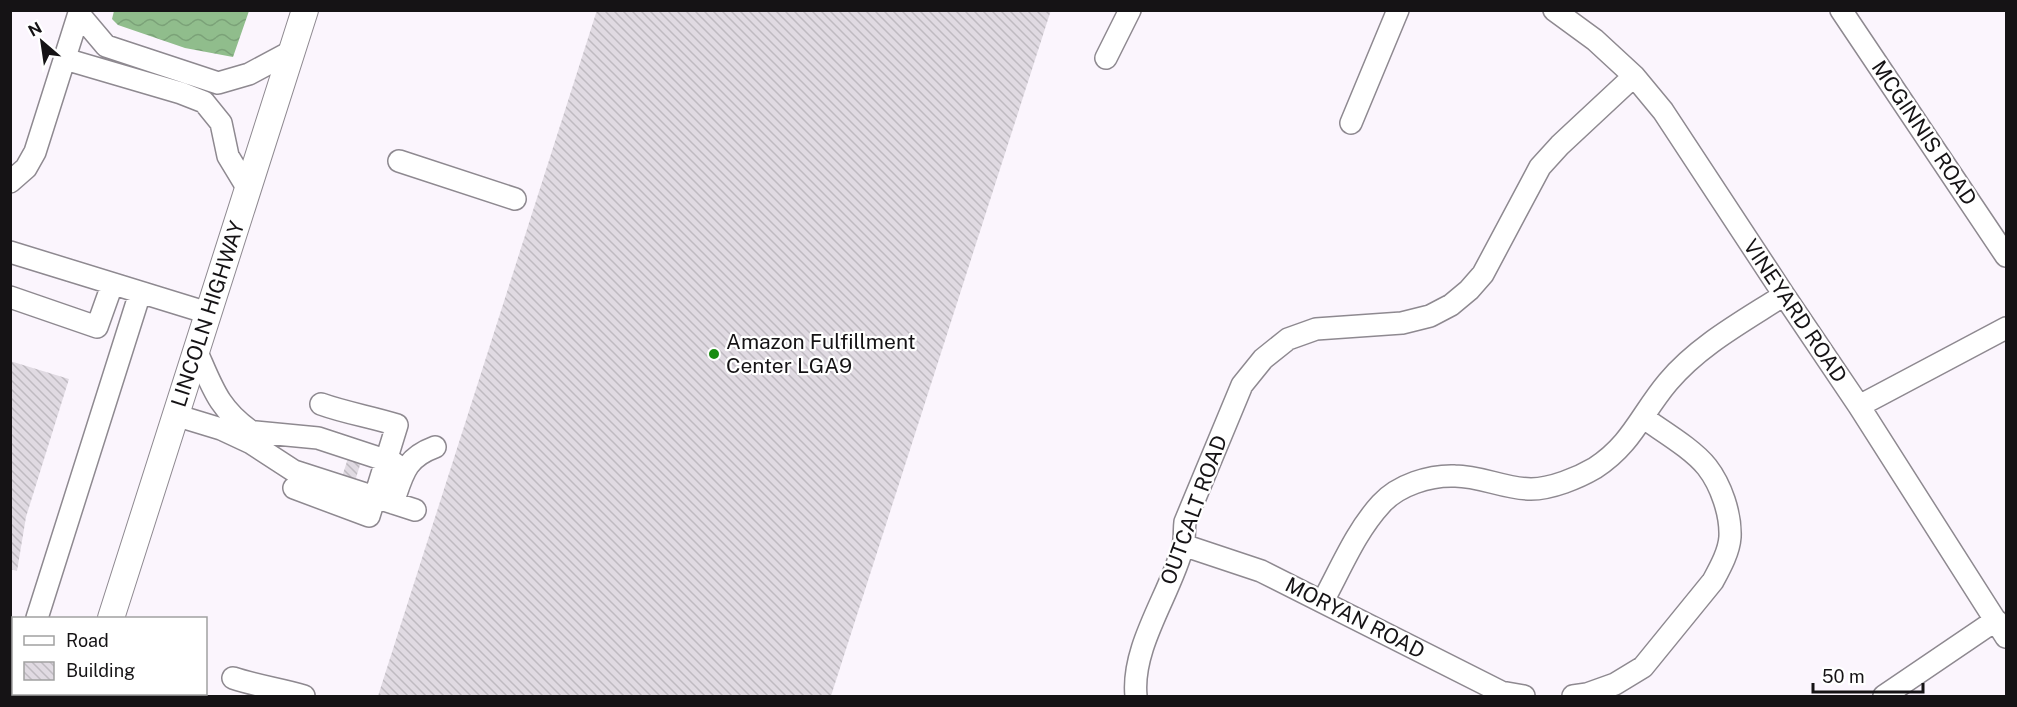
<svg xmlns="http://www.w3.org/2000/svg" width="2017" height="707" font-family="'Public Sans',sans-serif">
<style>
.water{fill:url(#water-waves)}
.building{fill:url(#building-back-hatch)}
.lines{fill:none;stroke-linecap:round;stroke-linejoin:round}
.minor-casing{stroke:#8e8990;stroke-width:24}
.major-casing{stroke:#8e8990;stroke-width:28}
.minor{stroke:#fff;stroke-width:21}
.major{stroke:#fff;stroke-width:26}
.poi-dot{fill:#198c12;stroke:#fff;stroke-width:2}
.labels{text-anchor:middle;stroke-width:4.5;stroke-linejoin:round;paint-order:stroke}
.street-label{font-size:21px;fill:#151315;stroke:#fff}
.poi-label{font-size:21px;fill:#151315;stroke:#fff;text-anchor:start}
</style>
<defs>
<pattern id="water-waves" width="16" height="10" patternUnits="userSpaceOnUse" patternTransform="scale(1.5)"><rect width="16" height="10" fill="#90bd8c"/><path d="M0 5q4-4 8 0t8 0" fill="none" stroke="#7ba278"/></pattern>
<pattern id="building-back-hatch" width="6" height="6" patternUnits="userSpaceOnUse" patternTransform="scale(1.5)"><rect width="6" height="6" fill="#e0dae2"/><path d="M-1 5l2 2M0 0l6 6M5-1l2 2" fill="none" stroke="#bfbac1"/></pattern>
</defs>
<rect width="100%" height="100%" fill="#fbf5fd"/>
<!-- water -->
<path class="water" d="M114,11V10L249,11L233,57L185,48L118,25L112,19Z"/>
<!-- building -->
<path class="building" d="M597,10H1051L831,696H378Z
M10,361L69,379L26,517L17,571L10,569Z
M348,458L361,462L355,481L342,477Z"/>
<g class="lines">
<!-- minor casing -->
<g class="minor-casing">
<path id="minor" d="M1554,10L1595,40L1634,76L1663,111L1784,295L1859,406L2006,637
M1841,10L2006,256
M79,14L106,46L218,83L249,74L292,51
M1106,58L1130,10
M65,59L181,93L204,102L221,123L228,156L248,189
M1351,123L1398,10
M399,161L515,199
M10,182L26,168L35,152L80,10
M10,252L208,313
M10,297L97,327L112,285
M196,350C212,386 218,409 252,432
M1859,406L2006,328
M175,415L221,429L251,443L294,471L415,510
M234,430L318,438L394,463L404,470
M294,488L369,516L397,425C372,417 346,413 321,404
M393,503C403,474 405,458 435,447
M1183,545L1261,571L1501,692L1524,696
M1323,601C1341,568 1356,531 1381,504C1398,485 1430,475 1455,476C1481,476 1505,489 1531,489C1551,489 1578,478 1595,468C1632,444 1641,414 1668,382C1699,345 1744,321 1784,295
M37,618L140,293
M233,678C257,686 280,689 304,696
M11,696L14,690
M1136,696C1131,646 1171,593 1183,546C1185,538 1184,530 1185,522L1242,385L1263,359L1288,339L1316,329L1402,323L1430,316L1451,305L1469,290L1483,274L1540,167L1560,145L1634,76
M1573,696L1587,694L1615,684L1643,667L1713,581C1720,568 1729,552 1730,537C1731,514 1721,485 1707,467C1693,449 1662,431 1644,418
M1884,696L1996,620"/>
</g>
<!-- major casing -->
<g class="major-casing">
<path id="major" d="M111,618L305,10
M86,696L87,694"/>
</g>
<!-- minor -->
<use href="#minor" class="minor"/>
<!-- major -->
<use href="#major" class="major"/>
</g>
<!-- markers -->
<circle class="poi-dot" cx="714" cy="354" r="6"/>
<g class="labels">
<!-- street labels -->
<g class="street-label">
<text transform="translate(1924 133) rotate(56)" y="7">MCGINNIS ROAD</text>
<text transform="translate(1795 311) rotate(56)" y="7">VINEYARD ROAD</text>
<text transform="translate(208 314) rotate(-72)" y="7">LINCOLN HIGHWAY</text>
<text transform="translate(1194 510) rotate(-70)" y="7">OUTCALT ROAD</text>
<text transform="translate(1355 618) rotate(27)" y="7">MORYAN ROAD</text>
</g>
<!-- poi labels -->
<g class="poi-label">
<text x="726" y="349">Amazon Fulfillment<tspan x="726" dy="24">Center LGA9</tspan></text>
</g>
</g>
<!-- border -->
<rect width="2017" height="707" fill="none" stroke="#151315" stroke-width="24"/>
<!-- legend -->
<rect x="12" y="617" width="195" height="78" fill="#ffffff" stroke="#a1a1a1" stroke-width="1.5"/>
<rect x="24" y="636" width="30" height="9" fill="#ffffff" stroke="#a1a1a1" stroke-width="1.5"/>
<text x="66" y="647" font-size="18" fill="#151315">Road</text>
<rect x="24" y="662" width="30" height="18" fill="url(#building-back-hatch)" stroke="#a1a1a1" stroke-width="1.5"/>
<text x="66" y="677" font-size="18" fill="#151315">Building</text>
<!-- north arrow -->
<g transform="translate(42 42) rotate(331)" stroke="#ffffff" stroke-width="4.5" paint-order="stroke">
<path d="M0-4.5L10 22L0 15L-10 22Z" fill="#151315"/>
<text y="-9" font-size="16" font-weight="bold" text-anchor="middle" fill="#151315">N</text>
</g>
<!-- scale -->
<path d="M1813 683v9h110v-9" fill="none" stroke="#151315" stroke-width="3"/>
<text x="1822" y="683" font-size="18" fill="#151315" stroke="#ffffff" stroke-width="4.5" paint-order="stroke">50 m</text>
</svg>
